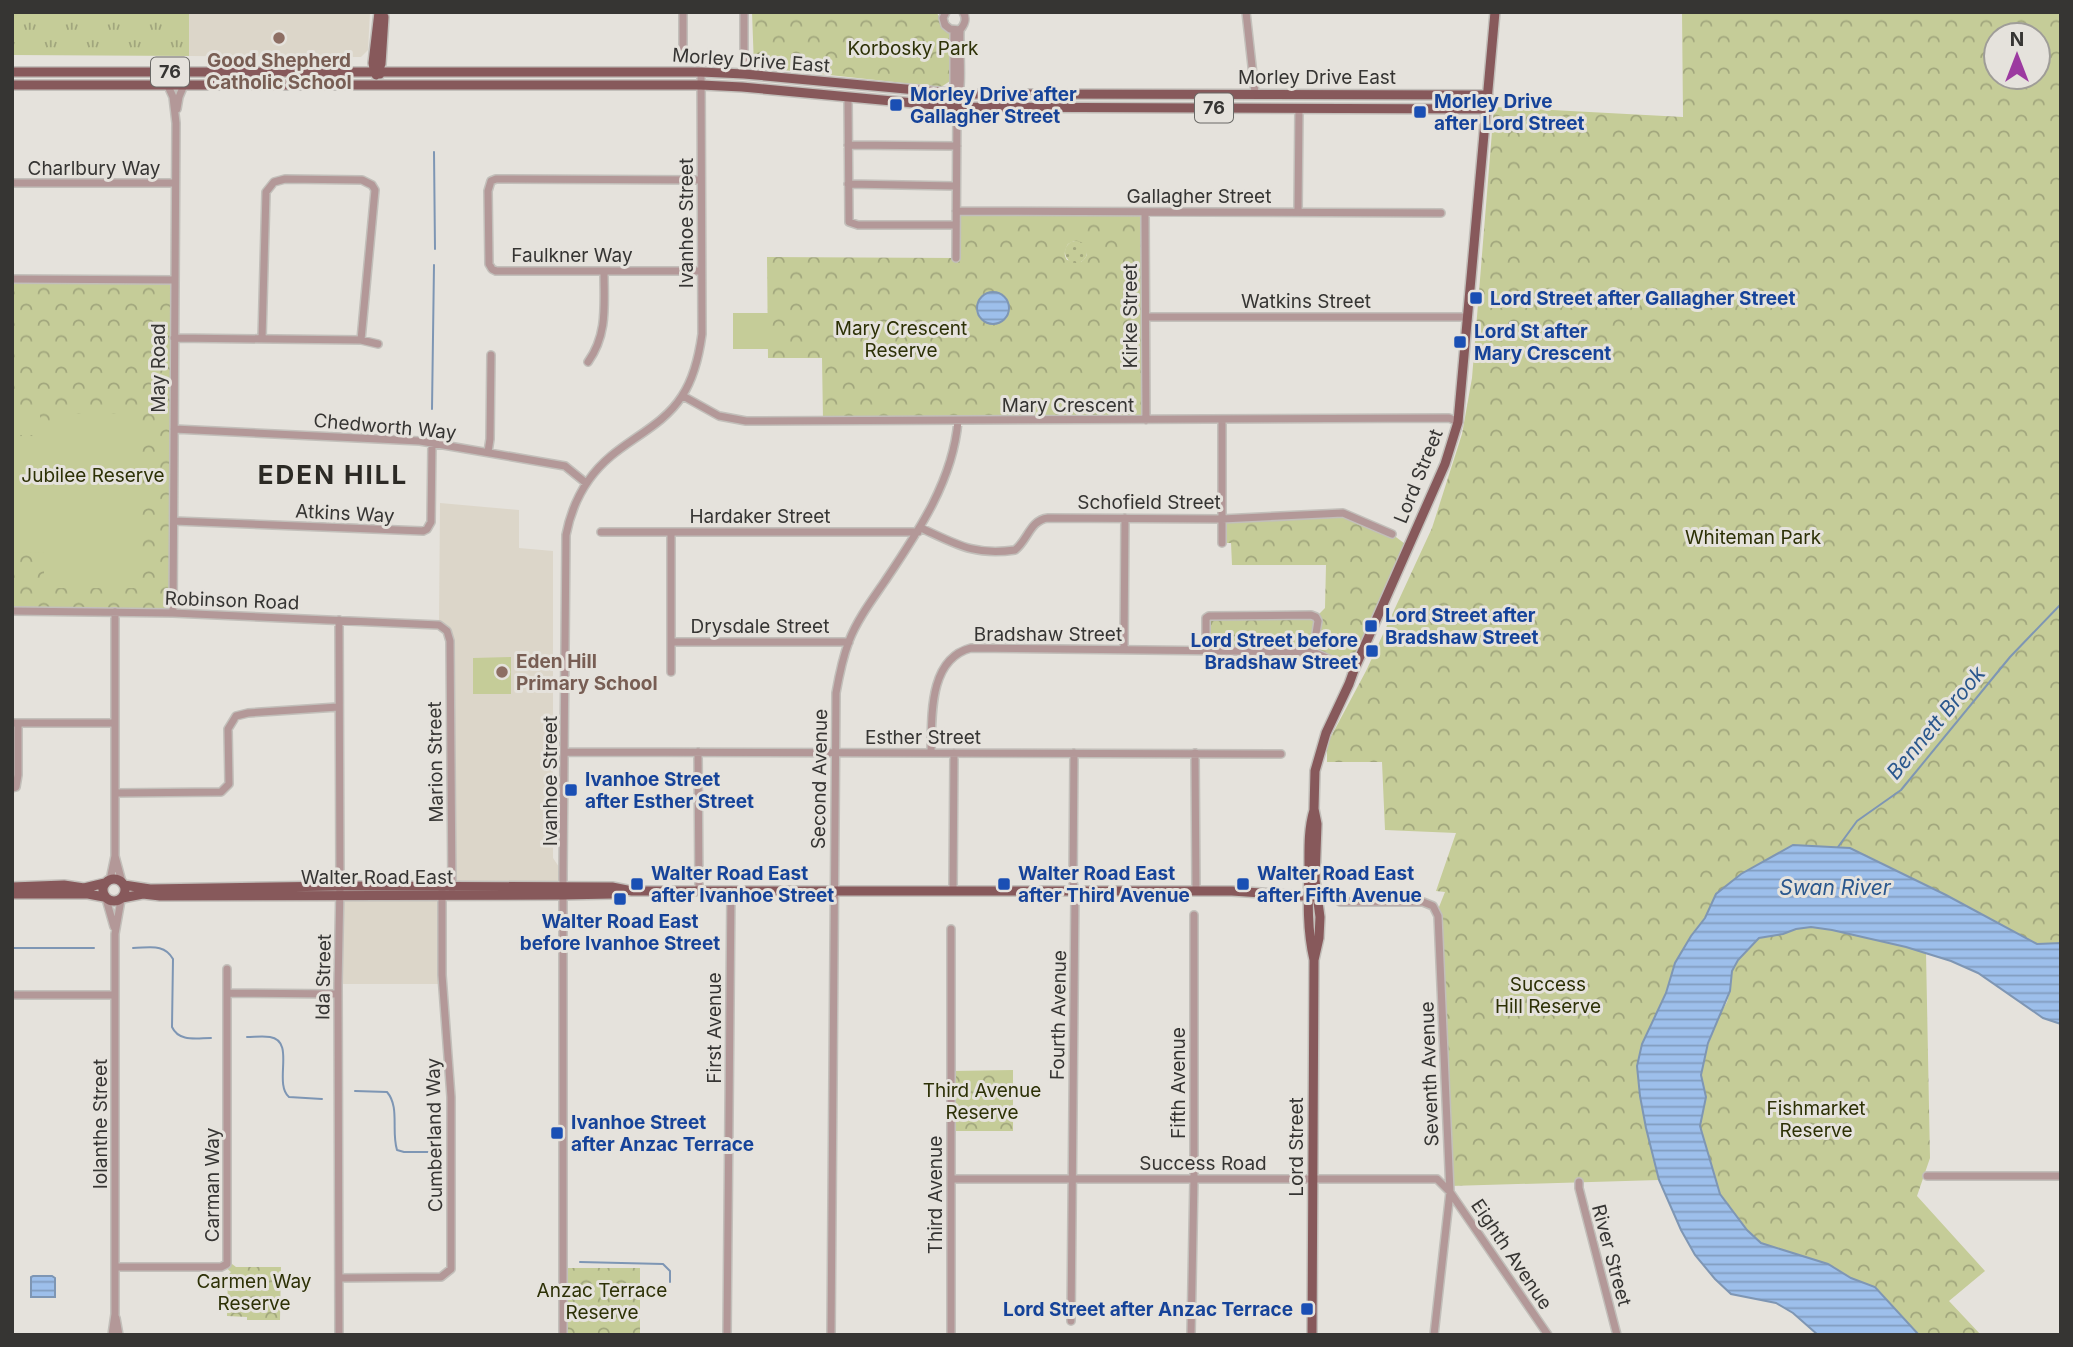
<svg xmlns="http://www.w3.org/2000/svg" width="2073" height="1347" font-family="Inter,sans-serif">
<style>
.built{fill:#dcd6c9}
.grass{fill:url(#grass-tufts)}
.park{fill:url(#park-crowns);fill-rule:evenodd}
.garden{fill:url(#garden-dots)}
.pitch{fill:#c5cc98}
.water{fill:url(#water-rules);stroke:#7e96b4;stroke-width:2}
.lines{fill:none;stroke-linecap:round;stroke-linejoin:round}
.stream{stroke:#7e96b4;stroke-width:2}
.minor-casing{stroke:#c2bfba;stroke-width:10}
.major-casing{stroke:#c2bfba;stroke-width:12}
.minor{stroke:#b39898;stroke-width:7}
.major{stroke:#87595b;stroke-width:9}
.education-dot{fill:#8d6e63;stroke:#e5e2dc;stroke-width:2.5}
.transit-dot{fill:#1a4fb4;stroke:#e5e2dc;stroke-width:2.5}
.labels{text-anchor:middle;stroke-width:6;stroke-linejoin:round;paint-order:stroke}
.shield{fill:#e5e2dc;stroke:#6a6966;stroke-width:2}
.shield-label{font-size:18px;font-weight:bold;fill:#363533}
.park-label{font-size:19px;fill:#2d3106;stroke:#e5e2dc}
.education-label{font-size:19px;font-weight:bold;fill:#785e54;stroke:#e5e2dc}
.street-label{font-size:19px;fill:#363533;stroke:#e5e2dc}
.transit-label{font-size:19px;font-weight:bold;fill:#164399;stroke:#e5e2dc;text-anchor:start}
.water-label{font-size:21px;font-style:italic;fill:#2a578d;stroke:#e5e2dc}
.district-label{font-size:26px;font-weight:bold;letter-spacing:2px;fill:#2c2a25;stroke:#e5e2dc}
</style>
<defs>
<pattern id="grass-tufts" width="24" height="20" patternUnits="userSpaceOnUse" patternTransform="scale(1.75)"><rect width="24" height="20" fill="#c5cc98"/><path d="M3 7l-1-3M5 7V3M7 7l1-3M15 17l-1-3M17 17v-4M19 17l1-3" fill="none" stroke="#a1a67d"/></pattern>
<pattern id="park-crowns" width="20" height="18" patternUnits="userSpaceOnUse" patternTransform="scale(1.75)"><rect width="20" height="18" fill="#c5cc98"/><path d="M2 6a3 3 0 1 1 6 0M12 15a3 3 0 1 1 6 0" fill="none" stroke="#a1a67d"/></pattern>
<pattern id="garden-dots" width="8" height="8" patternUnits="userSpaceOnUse" patternTransform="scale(1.75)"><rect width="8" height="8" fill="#c5cc98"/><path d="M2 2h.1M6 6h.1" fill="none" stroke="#a1a67d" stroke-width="1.8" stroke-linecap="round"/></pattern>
<pattern id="water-rules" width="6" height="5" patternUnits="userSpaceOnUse" patternTransform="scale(1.75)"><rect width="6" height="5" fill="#9dbfeb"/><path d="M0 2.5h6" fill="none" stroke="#819cbf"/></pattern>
</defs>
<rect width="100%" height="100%" fill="#e5e2dc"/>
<!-- built -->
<path class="built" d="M189,12H370L368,50L361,57L189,56Z
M440,503L519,510V548L553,551V858L563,873L564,888L452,887L450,641L439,625Z
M340,894H442V984H338Z"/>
<!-- grass -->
<path class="grass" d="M12,12H189V56L12,55Z"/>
<!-- park -->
<path class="park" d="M752,12H936L952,34L950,81L941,87L754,67Z
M1682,12H2061V943L2037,944L1946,895L1850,848L1716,894L1705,918L1691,936L1675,963L1666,993L1642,1044L1637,1066L1640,1096L1646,1128L1659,1180L1450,1186L1437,912L1445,892L1436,891L1456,833L1385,830L1382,762H1327V744L1366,671L1432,528L1462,434L1472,378L1494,107L1683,117ZM1996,35H2038V77H1996Z
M956,211L1145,212L1146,420L823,421L822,358H768L767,257L955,258ZM1074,241C1085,246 1093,253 1081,262L1067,260C1063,254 1065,250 1068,244ZM992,293L1002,295L1006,299L995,324C972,323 970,300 992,293Z
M12,279L175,280L173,613L12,611Z
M1343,513L1392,534L1409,547L1354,670L1313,652L1206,651V618L1316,617L1325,608L1326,565H1232L1231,543H1222V519Z
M1811,927L1832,930L1926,952L1930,1158L1917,1196L1985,1271L1949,1301L1981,1335H1919L1875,1287L1851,1278L1828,1264L1761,1243L1747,1230L1720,1194L1700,1126L1706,1097L1701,1075L1704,1058L1716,1021L1727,1002L1730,991L1731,971L1738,960L1759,938L1783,934L1796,929Z
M1013,1070V1131H951V1071Z
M228,1261L236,1267H281L280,1320H247V1317L227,1316L228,1275L231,1272L224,1266Z
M563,1268H640V1335H563Z"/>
<!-- garden -->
<path class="garden" d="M1065 252a11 11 0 1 1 22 0a11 11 0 1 1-22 0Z"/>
<!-- pitch -->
<path class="pitch" d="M733,313H768V349H733Z
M12,408H40V435H12Z
M50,414H138V588H44V553L12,552V441H50Z
M511,657V694H473V658Z"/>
<!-- water -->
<path class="water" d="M977 308a16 16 0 1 1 32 0a16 16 0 1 1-32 0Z
M1793,845L1850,848L1946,895L2037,944L2061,943V1024L2043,1018L1978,973L1951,961L1906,947L1832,930L1811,927L1796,929L1783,934L1759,938L1738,960L1732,971L1730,991L1708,1043L1701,1075L1706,1097L1700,1126L1720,1194L1747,1230L1761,1243L1828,1264L1851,1278L1875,1287L1919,1335H1818L1793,1313L1776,1303L1731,1294L1715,1279L1695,1255L1681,1230L1659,1180L1646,1128L1640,1096L1637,1066L1642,1044L1666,993L1675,963L1691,936L1705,918L1716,894L1741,874Z
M33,1276H52L55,1278V1297H31V1277Z"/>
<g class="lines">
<!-- stream -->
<path class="stream" d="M434,152L435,249
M432,409L434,265
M1838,847L1857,821L1901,790L2010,657L2061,604
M12,948H94
M133,948C149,948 164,943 173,959L172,1027C179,1042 196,1038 211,1038
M247,1037C254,1037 263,1036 270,1037C296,1041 273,1083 289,1097L322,1099
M355,1091L387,1092C400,1107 391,1131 397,1150L404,1152H437
M580,1262L663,1264L670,1271V1282"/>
<!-- minor casing -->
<g class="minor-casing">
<path id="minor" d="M744,12V74
M946,12L943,18L945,25L950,29L960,30C965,24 967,19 963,12
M1246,12L1255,93
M954,30V96
M683,54V12
M168,86L173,97L176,123L173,613
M848,98L849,222L858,225H956
M177,109L179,97L184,85
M848,145L957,146
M701,180L496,179L491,181L488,191L489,264L492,269L496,271H701
M12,183H175
M848,184L956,186
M956,211L1441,213
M1145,212L1146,420
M1298,212L1299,108
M956,258L957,107C963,82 959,56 960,30
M12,279L175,280
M1146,317H1467
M174,338L361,340L378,344
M262,339L266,192L274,182L285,179L362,180L372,185L375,190L361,340
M588,362C608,334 604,305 604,271
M683,396L719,416L746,421L1449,418L1458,422
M1222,420V543
M174,429L420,441L565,466L586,483
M488,452L490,439L491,355
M174,521L423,531L427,529L431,522L432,443
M921,528C956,544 974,556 1015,550C1028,540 1030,520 1048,518L1222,519L1343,513L1392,534
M601,532H918
M12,611L173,613L439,625L447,631L450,641L452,889
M671,642H849
M1124,649L1125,518
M1206,651V618L1209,616L1311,615L1316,617L1318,621L1313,652
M671,672V532
M12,723H115
M565,752L1281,754
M698,752L699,890
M931,753C932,717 928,659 971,648L1313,652L1354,670
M1195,753L1196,891
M12,788L16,787L18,775V723
M115,793L221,792L229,784L228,729L236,716L248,713L338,707
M115,856L122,882
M110,880L115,856V612
M953,891L954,753
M106,899L114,927
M1340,902H1423L1433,906L1438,916L1450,1192L1434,1335
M227,993L338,994
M12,995H115
M1927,1176H2061
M951,1179H1437L1450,1192L1548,1335
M1579,1182V1188L1617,1335
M116,1267H221L227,1264V969
M340,1278L441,1277L451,1269V1097L442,975V891
M116,1318L119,1335
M1071,1321L1075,891L1073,882L1074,753
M112,1335L115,1314V934L121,900
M339,1335L338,984L340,886L339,620
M563,1335V873L566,535C572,504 587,476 611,456C635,436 665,423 682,396C694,378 699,356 702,334L701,72
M727,1335L731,890
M831,1335L836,693C839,676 843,657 849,641C857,620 872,600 885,581C918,532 953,481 958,421
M951,1335V929
M1191,1335L1194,1178V915"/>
</g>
<!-- major casing -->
<g class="major-casing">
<path id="major" d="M379,12L373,63L374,68L380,74
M12,72H701L744,74L960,94L1488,95
M376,75L381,64L384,17
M12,85H701L742,87L957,107L1486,109
M103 890a11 11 0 1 1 22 0a11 11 0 1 1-22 0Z
M124,885L150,889L340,886L612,887L632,891H1232L1318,897
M12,887L64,885L84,888L105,883
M12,894H88L104,897
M122,898L143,894L160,896L563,895L612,894L623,892
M1314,960L1319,938L1320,917L1315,880L1317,824L1314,809L1315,771L1326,733L1349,684L1354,670L1445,464L1458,422L1495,12
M1312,1335L1314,960C1307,930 1308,901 1309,871C1309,850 1308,830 1314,810"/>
</g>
<!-- minor -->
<use href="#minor" class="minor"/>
<!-- major -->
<use href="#major" class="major"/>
</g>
<!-- markers -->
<g class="education-dot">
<circle cx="279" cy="38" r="7"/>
<circle cx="502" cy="672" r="7"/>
</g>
<g class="transit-dot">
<rect x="889" y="98" width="14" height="14" rx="3.5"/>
<rect x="1413" y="105" width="14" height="14" rx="3.5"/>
<rect x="1469" y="291" width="14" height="14" rx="3.5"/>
<rect x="1453" y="335" width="14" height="14" rx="3.5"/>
<rect x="1364" y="619" width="14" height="14" rx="3.5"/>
<rect x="1365" y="644" width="14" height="14" rx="3.5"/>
<rect x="564" y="783" width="14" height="14" rx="3.5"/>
<rect x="630" y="877" width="14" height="14" rx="3.5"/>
<rect x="997" y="877" width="14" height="14" rx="3.5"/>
<rect x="1236" y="877" width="14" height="14" rx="3.5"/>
<rect x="613" y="892" width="14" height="14" rx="3.5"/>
<rect x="550" y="1126" width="14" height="14" rx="3.5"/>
<rect x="1300" y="1302" width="14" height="14" rx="3.5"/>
</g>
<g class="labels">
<!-- shield labels -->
<g class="shield">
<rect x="151" y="57.5" width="38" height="29" rx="5"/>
<rect x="1195" y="93.5" width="38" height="29" rx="5"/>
</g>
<g class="shield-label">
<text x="170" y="78">76</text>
<text x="1214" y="114">76</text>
</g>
<!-- park labels -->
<g class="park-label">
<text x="913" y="55">Korbosky Park</text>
<text x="901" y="335">Mary Crescent<tspan x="901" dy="22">Reserve</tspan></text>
<text x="93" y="482">Jubilee Reserve</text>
<text x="1753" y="544">Whiteman Park</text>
<text x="1548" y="991">Success<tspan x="1548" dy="22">Hill Reserve</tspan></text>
<text x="982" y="1097">Third Avenue<tspan x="982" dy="22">Reserve</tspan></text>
<text x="1816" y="1115">Fishmarket<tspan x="1816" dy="22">Reserve</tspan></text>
<text x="254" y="1288">Carmen Way<tspan x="254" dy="22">Reserve</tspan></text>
<text x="602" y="1297">Anzac Terrace<tspan x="602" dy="22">Reserve</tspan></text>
</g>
<!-- education labels -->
<g class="education-label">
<text x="279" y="67">Good Shepherd<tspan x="279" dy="22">Catholic School</tspan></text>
<text x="516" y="668" text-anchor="start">Eden Hill<tspan x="516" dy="22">Primary School</tspan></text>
</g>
<!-- street labels -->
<g class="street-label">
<text transform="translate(751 60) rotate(4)" y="7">Morley Drive East</text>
<text x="1317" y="84">Morley Drive East</text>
<text x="94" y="175">Charlbury Way</text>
<text x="1199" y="203">Gallagher Street</text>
<text transform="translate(686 223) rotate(-90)" y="7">Ivanhoe Street</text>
<text x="572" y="262">Faulkner Way</text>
<text x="1306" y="308">Watkins Street</text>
<text transform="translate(1130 316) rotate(-90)" y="7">Kirke Street</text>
<text transform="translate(158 368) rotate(-90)" y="7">May Road</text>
<text x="1068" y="412">Mary Crescent</text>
<text transform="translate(385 426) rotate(5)" y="7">Chedworth Way</text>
<text transform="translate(1418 476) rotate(-68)" y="7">Lord Street</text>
<text x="1149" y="509">Schofield Street</text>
<text transform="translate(345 513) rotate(3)" y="7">Atkins Way</text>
<text x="760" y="523">Hardaker Street</text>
<text transform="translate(232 600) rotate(2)" y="7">Robinson Road</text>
<text x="760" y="633">Drysdale Street</text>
<text x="1048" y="641">Bradshaw Street</text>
<text x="923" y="744">Esther Street</text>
<text transform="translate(435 762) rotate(-91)" y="7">Marion Street</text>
<text transform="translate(819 779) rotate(-89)" y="7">Second Avenue</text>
<text transform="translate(550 781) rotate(-90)" y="7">Ivanhoe Street</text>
<text x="377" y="884">Walter Road East</text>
<text transform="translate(323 977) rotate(-89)" y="7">Ida Street</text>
<text transform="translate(1058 1015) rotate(-89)" y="7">Fourth Avenue</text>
<text transform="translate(714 1028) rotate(-90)" y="7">First Avenue</text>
<text transform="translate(1429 1074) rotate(-92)" y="7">Seventh Avenue</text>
<text transform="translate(1178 1083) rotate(-90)" y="7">Fifth Avenue</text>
<text transform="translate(100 1124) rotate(-90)" y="7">Iolanthe Street</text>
<text transform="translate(434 1135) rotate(-91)" y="7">Cumberland Way</text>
<text transform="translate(1296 1147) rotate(-90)" y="7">Lord Street</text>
<text x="1203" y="1170">Success Road</text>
<text transform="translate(212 1185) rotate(-90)" y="7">Carman Way</text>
<text transform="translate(935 1195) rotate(-90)" y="7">Third Avenue</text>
<text transform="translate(1512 1254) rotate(56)" y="7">Eighth Avenue</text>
<text transform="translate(1612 1255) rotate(75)" y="7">River Street</text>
</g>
<!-- transit labels -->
<g class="transit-label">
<text x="910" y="101">Morley Drive after<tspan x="910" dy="22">Gallagher Street</tspan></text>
<text x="1434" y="108">Morley Drive<tspan x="1434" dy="22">after Lord Street</tspan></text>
<text x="1490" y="305">Lord Street after Gallagher Street</text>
<text x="1474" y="338">Lord St after<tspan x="1474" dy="22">Mary Crescent</tspan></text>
<text x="1385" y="622">Lord Street after<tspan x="1385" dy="22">Bradshaw Street</tspan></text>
<text x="1358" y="647" text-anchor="end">Lord Street before<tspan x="1358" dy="22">Bradshaw Street</tspan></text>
<text x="585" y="786">Ivanhoe Street<tspan x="585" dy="22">after Esther Street</tspan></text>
<text x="651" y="880">Walter Road East<tspan x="651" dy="22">after Ivanhoe Street</tspan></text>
<text x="1018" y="880">Walter Road East<tspan x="1018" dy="22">after Third Avenue</tspan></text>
<text x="1257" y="880">Walter Road East<tspan x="1257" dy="22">after Fifth Avenue</tspan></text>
<text x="620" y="928" text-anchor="middle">Walter Road East<tspan x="620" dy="22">before Ivanhoe Street</tspan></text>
<text x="571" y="1129">Ivanhoe Street<tspan x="571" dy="22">after Anzac Terrace</tspan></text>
<text x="1293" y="1316" text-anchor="end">Lord Street after Anzac Terrace</text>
</g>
<!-- water labels -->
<g class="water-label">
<text transform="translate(1936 723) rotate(-50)" y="7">Bennett Brook</text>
<text x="1835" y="895">Swan River</text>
</g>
<!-- district labels -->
<g class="district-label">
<text x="333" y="484">EDEN HILL</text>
</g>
</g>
<!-- border -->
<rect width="2073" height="1347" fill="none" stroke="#363533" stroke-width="28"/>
<!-- north arrow -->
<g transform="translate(2017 56)"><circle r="33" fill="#e5e2dc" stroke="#9f9d98" stroke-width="2"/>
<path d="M0-5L12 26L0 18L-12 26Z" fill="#9c3aa0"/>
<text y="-10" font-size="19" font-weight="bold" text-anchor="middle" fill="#363533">N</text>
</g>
</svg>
